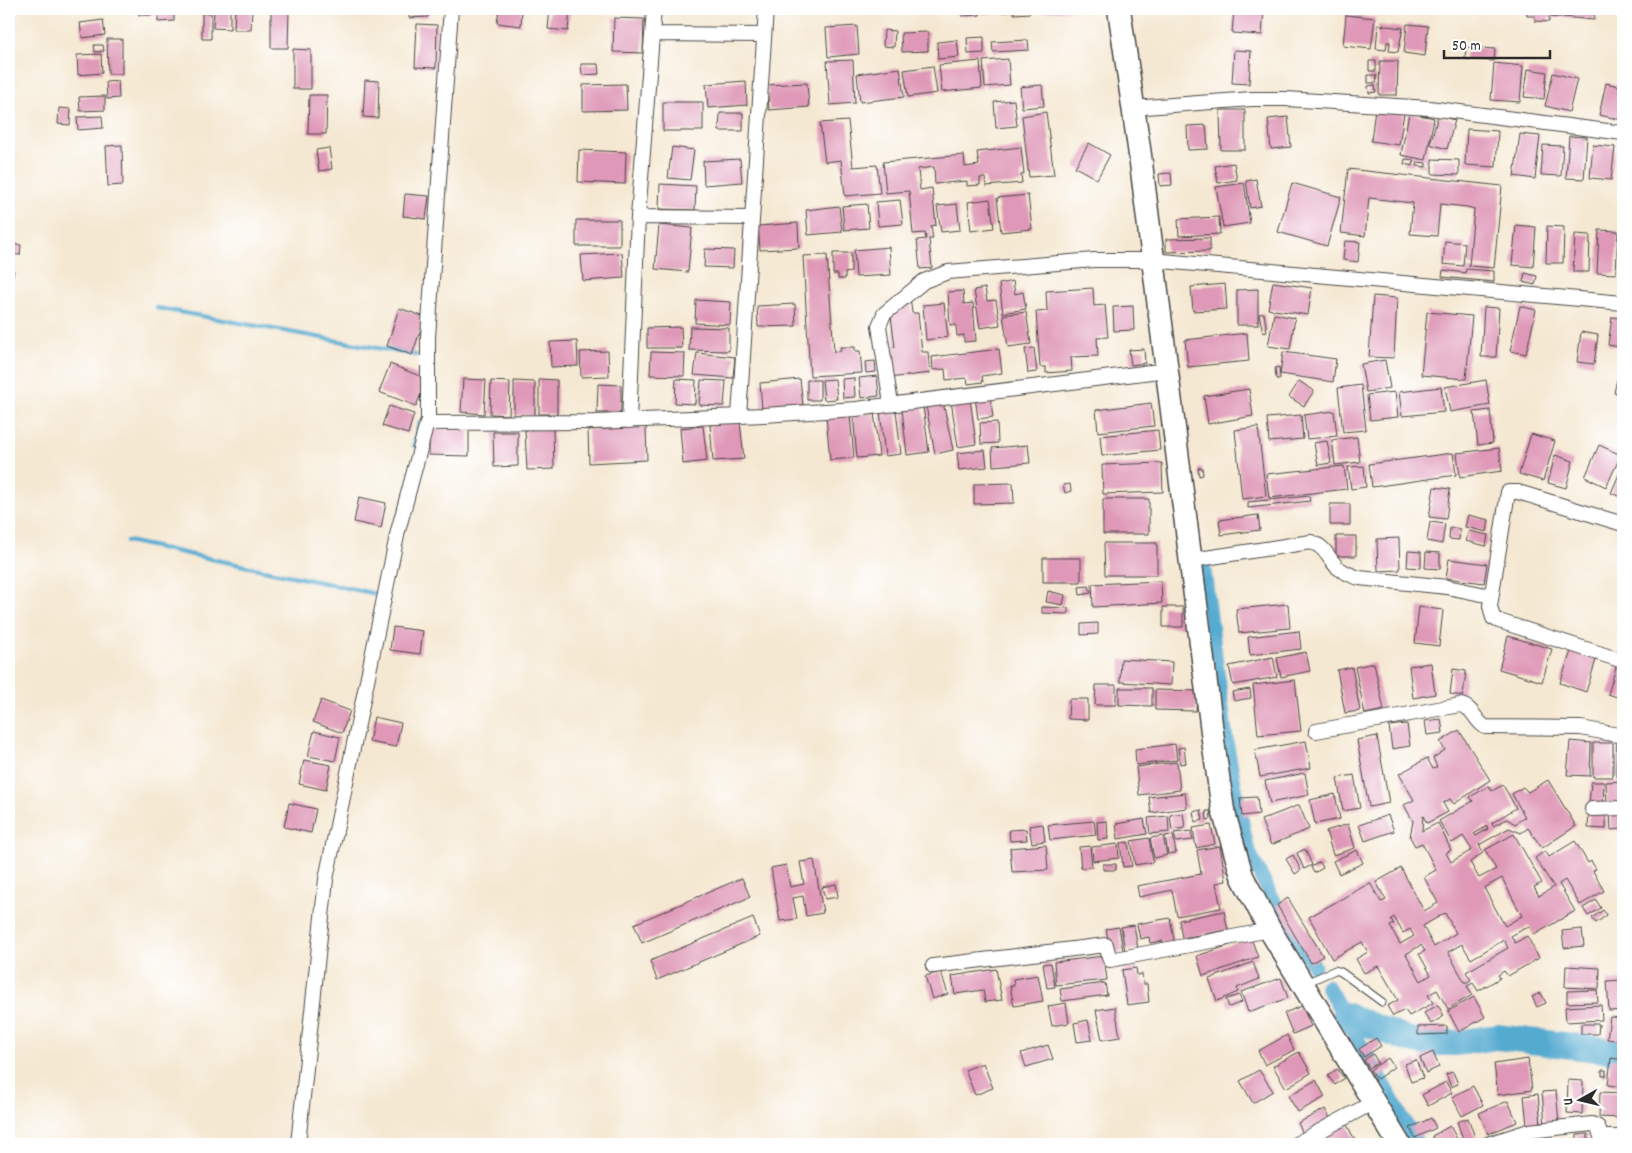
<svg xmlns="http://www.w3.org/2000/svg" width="1632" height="1153" font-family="Dekko,sans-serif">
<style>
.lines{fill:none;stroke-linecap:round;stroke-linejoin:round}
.stream{stroke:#54aad0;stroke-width:4.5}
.canal{stroke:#54aad0;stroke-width:15}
.river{stroke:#54aad0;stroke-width:26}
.building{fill:#df98b7;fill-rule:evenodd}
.lane-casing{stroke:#494744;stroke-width:9}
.street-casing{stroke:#494744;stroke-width:16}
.primary-casing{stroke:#494744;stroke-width:25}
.lane{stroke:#fff;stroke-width:7}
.street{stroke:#fff;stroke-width:14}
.primary{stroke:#fff;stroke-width:22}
</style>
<rect width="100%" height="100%" fill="#fff"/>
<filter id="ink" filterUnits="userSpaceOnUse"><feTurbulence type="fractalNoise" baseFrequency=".02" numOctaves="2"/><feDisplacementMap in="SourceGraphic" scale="10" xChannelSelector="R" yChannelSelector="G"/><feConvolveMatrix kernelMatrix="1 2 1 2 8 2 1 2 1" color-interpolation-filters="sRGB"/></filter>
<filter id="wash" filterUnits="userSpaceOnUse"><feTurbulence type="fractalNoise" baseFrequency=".0096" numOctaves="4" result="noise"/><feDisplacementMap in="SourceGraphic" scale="20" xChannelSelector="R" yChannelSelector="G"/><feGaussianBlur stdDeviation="1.12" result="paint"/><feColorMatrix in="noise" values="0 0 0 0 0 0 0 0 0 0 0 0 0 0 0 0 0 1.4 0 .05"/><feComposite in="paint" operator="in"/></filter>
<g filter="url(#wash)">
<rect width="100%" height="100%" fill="#f5e8d2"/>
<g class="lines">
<!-- stream -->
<path class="stream" d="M157,308L416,355
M414,446L419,423
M127,541L381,595"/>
<!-- canal -->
<path class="canal" d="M1204,570L1227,747L1247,848L1273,901L1314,966
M1327,986L1417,1144"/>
<!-- river -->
<path class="river" d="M1345,1015L1406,1039L1426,1043H1457L1497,1037L1623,1052"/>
</g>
<g id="blocks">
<!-- building -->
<path class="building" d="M120,9H136V11H120Z
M139,9H153V15H139Z
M158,9H174V21L158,22Z
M214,9H230V29L213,28Z
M235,9H252L251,30H234Z
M271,9H289L288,48H271Z
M409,9H428V17L409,18Z
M499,9H522L521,26L497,23Z
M550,9H570L568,31L548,29Z
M614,9H636L635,14L613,12Z
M845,9H861V11L845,12Z
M962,9H979L980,15L962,16Z
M984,9H1008V12L984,13Z
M1014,9H1029L1030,13L1014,14Z
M1038,9H1076V10L1038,12Z
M1234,9L1264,10L1262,35L1232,33Z
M1439,9H1453V12Z
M1527,9H1561L1560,18L1549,17V22L1535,21V16H1527Z
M1564,9H1595L1594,20L1563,17Z
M202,13H211V39H202Z
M1346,15L1375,18L1371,49L1343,46Z
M614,18L644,19L643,53L613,52Z
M103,20L105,35L82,38L80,23Z
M417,24L437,25L436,68L415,67Z
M1407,24L1428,26L1425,56L1404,53Z
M1378,25L1403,28L1398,52L1389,51L1390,42H1387L1386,50L1376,49Z
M857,26L859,54L828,57L826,28Z
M884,30L895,31L894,47L883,46Z
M928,32V51L902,52L901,33Z
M984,37V53L968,54L967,38Z
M107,39H122V74H108Z
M957,40L959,57L938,59L937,42Z
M1028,40L1029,50L993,52L992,42Z
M94,45H103L104,51L95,52Z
M1466,47L1495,49L1494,61L1465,59Z
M293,49L311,50V89H293Z
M1234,50L1251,51L1249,84L1232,83Z
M101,54L102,73L78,75L77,55Z
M1008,59L1010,85L985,87L983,61Z
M853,60L855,103L830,105L827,61Z
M980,61L982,88L942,92L939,65Z
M1369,61H1376V71H1369Z
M1380,61H1398L1397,95H1379Z
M1494,63L1523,66L1520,102L1491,100Z
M581,64H598L599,74L582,75Z
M933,66L937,93L908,97L904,70Z
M900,68L904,97L860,102L857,74Z
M1528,69L1547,72L1544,99L1524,97Z
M1553,73L1577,79L1569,112L1545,106Z
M1368,75H1377L1376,83H1368Z
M365,80L379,81L378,118L363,117Z
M118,81L119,98L107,99L106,82Z
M746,81L747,105L708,108L706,84Z
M807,83L809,107L769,110L767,85Z
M1606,83L1623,87V120L1599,115Z
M626,84L627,110L583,111V85Z
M1042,85L1044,106L1022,108L1020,87Z
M1375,85L1376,92L1369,93L1368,86Z
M309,95H327L326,134H308Z
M105,96V110L80,111L79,97Z
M1014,100L1017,126L996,128L994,102Z
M663,102H703V131H663Z
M59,108L71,109L70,125L58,124Z
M1375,109L1404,113L1399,145L1371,141Z
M1220,110H1245V150H1221Z
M1046,112L1054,175L1029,177L1022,116Z
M720,113H743V131H719Z
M1409,113L1434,118L1426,160L1401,155Z
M102,116L103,128L78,130L77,117Z
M1438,116L1455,120L1447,149L1430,144Z
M1288,117L1291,147L1271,149L1268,119Z
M848,121L853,167L877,165L880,193L845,196L841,160L825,162L820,123Z
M1206,125L1208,149L1188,150L1187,126Z
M1467,129L1498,131L1496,167L1465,165Z
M1520,134L1540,136L1535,179L1514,176Z
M1569,136L1587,137L1584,179L1566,178Z
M1089,143L1110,155L1097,179L1075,167Z
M122,145L123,185L108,186L106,146Z
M1543,145L1563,146L1561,176L1541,175Z
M1593,145L1615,147L1611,180L1590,178Z
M672,147L694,150L690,180L668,178Z
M1021,147L1024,174H1021L1022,183L986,186L985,178H980V185L967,186V181L935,184L934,167L918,169L920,190L932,188L936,225L931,226L933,239H929L932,268L920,269L917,240L926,239L925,233L913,234L909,191L886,193L883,162L964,155L965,167L979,165L977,152Z
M329,148L332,169L319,171L316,150Z
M579,150L626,152L625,184L578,182Z
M740,159L742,182L704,185L703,161Z
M1405,159L1414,160L1413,166L1404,164Z
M1432,159L1459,160V175L1432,174Z
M1418,162L1426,163V167L1417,166Z
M1234,163L1237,180L1218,183L1215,166Z
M1348,169L1502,186L1494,268L1469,266L1474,209L1467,207L1440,204L1437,236L1410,234L1413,203L1369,198L1365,236L1341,233Z
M1171,173L1172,185L1160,186L1159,174Z
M1256,179L1261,206L1250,208L1246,181Z
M1244,183L1250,223L1223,227L1216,187Z
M1292,183L1341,197L1327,246L1278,232Z
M660,184L696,186L695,210L659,209Z
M405,194L429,196L426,219L403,216Z
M1028,195L1032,229L1001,232L997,198Z
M990,199L994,228L971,231L968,202Z
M900,200L903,224L878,226L876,202Z
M867,204L869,228L844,230L842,206Z
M957,204L960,230L941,232L937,206Z
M839,206L842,232L808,235L806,210Z
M1219,217L1220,234L1179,236L1178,219Z
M576,220H620V246H576Z
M798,223L799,248L760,250L758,226Z
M659,225L692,228L688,272L655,269Z
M1516,225L1536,227L1533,267L1512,265Z
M1547,226L1564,227L1563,263H1546Z
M1599,230L1618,231L1616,274L1597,273Z
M1575,234L1590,235L1589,272H1573Z
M1210,238V251L1166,252V239Z
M1345,241L1360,242L1358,262L1343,260Z
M1445,241L1465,243L1463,266L1443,264Z
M9,244L21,245L20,255L9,254Z
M889,247L891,275L856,277L854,250Z
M705,249L734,250L733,268L704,267Z
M622,253L624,278L583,281L581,255Z
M833,253H851V272L845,273V279H838V274H833Z
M827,255L834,352L841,351L840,347H855V351H860L862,373L810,376L803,256Z
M1466,269L1494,271V282L1442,277L1443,270L1465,273Z
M9,270L14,271L10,288H9Z
M1525,273L1537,276L1535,285L1523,282Z
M1013,281L1015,294L1023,292L1026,309L1003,313L999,284Z
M1273,282L1312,288L1308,315L1268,309Z
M1225,284L1227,309L1193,311L1191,287Z
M985,288L987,301L996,300L1000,325L980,328L974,290Z
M1093,288L1094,306L1105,305L1108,337L1097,338L1098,356L1071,357L1072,371L1046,373V367H1040L1036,312L1047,311L1046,291Z
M1258,289V325H1237V290Z
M963,291L964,304L973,303L976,341L964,342V335L957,336L956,325H950L948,292Z
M1373,296L1397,298L1394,358L1369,357Z
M910,297L912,313H918L922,352H928L930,373L889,378L886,348L895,347L891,316Z
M696,300L731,302L730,325L695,323Z
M944,303L948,337L926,340L923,305Z
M795,304L796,326L758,327L757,306Z
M1133,306L1134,330L1114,331L1113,307Z
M1520,306L1536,310L1526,354L1510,351Z
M1484,307L1499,308L1496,357H1481Z
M399,308L425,317L412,355L387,346Z
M1026,312L1031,344L1008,347L1003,315Z
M1427,312L1472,316L1466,379L1421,375Z
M1264,313L1267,332L1263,333L1259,314Z
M1274,314L1295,318L1290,349L1268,346Z
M1612,317L1623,318L1619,347L1608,345Z
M681,327L682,348H647V328Z
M690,327L729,328V351L689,350Z
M1581,332L1598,335L1594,364L1577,362Z
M1247,333L1249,361L1188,367L1185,340Z
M577,341L578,366L551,367L550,342Z
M1034,348L1037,372L1028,373L1025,349Z
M999,349L1002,373L982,376L983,382L968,384L967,378L946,380L945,369L933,370L932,357Z
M1144,349L1145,363L1131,365L1129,350Z
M608,351L609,376L581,377L580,352Z
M651,352L685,353L684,376L650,375Z
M1283,352L1336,359L1333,382L1280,374Z
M697,353L735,357L733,378L694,375Z
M1385,360L1390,388L1366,392L1361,364Z
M875,361L876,372L866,373L865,362Z
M390,364L427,379L416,406L379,392Z
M1279,367L1280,379H1276L1275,368Z
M877,376L879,396L861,398L859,378Z
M854,378L855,397L843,398L842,379Z
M463,379L486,380L484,414L461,412Z
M539,379L557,380V414H539Z
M676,379L696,380L695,404L675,403Z
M800,379L803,405L762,409L760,383Z
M835,379L837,399L824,400L822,380Z
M1617,379L1623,380V395L1614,393Z
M701,380L726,381L724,406L699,405Z
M807,380H820V400H807Z
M1486,380L1490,405L1450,412L1445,387Z
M491,381L510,382L509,415L490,414Z
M514,381L535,382V416L514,415Z
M1299,381L1314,391L1304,406L1289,397Z
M598,384L621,385V413H597Z
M1361,385L1366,430L1343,432L1338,388Z
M1441,387L1444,412L1402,416L1399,392Z
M1249,389L1253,416L1208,424L1204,396Z
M1395,392L1398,417L1370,420L1367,395Z
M990,395L993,417L978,419L975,397Z
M970,398L976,444L958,447L951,401Z
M943,402L953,450L935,454L926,406Z
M1151,403L1154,426L1098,432L1096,410Z
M389,406L414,414L408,434L382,426Z
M923,406L929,452L907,455L902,409Z
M896,410L901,454L885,456L880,411Z
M1490,410L1493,443L1478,445L1474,412Z
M1334,411L1337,436L1307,439L1304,415Z
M874,412L879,456L857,458L853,414Z
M850,414L854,458L830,460L826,416Z
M1301,415L1303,439L1269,442L1267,418Z
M740,422L744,459L713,461L710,425Z
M997,422L998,443L981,444L980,423Z
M703,426L707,461L683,464L680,428Z
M646,427L647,460L589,463L588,430Z
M1258,427L1266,496L1242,499L1235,430Z
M429,429L469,430V456L429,455Z
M553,429L554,469L527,470L525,430Z
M1158,430L1160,450L1102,456L1100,436Z
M493,432H518V466L494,467Z
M1531,434L1555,441L1543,481L1519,474Z
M1357,437L1360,462L1335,465L1332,440Z
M1327,441L1331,463L1318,465L1314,443Z
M1028,445L1030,463L993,466L992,448Z
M1599,445L1621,455L1606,487L1585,477Z
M1499,448L1502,471L1460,477L1457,453Z
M985,450L987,467L959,470L957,453Z
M1453,453L1456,475L1372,487L1369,464Z
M1555,455L1573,461L1566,488L1548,483Z
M1162,463L1163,492L1103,494L1102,465Z
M1623,465V498L1611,493Z
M1344,466L1347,489L1269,498L1266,474Z
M1364,466L1366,487L1351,489L1348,467Z
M1202,467L1203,475L1199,476L1198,468Z
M1013,483L1014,503L974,504V484Z
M1070,484L1071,491L1065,493L1063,485Z
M1434,487L1450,489L1446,519L1429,517Z
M1309,496L1310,501L1248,508V502Z
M359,497L386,503L381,528L354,522Z
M1103,499H1149V534H1103Z
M1330,504H1350V525H1330Z
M1258,515L1260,530L1221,535L1219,520Z
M1468,515L1489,520L1487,532L1465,527Z
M1430,522L1445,524L1442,544L1427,541Z
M1450,528L1460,529L1459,540L1449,539Z
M1469,531L1488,535L1486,546L1466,541Z
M1336,536H1356V556H1336Z
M1399,538L1400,570L1378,571L1377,539Z
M1104,543H1157V575H1105Z
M1408,551L1421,552V568L1407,567Z
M1426,552L1440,553V569L1425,568Z
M1043,558H1081V582H1043Z
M1449,559L1487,564L1484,583L1446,578Z
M1161,581L1162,603L1093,607L1092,584Z
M1089,586L1091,593L1080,595L1079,587Z
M1048,591L1065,595L1063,605L1046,602Z
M1288,604L1290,628L1239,633L1236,609Z
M1042,607L1068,608V614L1042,613Z
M1163,607H1183V627H1163Z
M1419,607L1443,610L1439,646L1415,643Z
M1098,623V634L1081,635V624Z
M393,627L423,631L420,654L390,650Z
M1299,631L1301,649L1250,655L1248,637Z
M1508,636L1552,649L1542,682L1499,669Z
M1571,651L1596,660L1586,692L1560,683Z
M1306,652L1310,671L1281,677L1277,658Z
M1273,657L1277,677L1233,685L1229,666Z
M1121,659L1172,662L1171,685L1120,682Z
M1374,663L1384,710L1365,714L1355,667Z
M1431,663L1435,694L1413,698L1409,666Z
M1617,664L1623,666V699L1608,694Z
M1352,667L1360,711L1345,713L1337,670Z
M1453,669L1466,671L1463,696L1450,694Z
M1295,680L1301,731L1258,735L1253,685Z
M1096,685H1116V705H1095Z
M1119,688H1152V706L1119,705Z
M1250,689L1251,698L1234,701L1232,692Z
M1155,690L1197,691L1196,711L1155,710Z
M1069,699H1088V720L1068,719Z
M321,700L350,711L342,733L313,722Z
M374,717L401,723L396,747L369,742Z
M1441,719L1443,733L1427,735L1425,721Z
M1407,724L1410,746L1392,749L1389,726Z
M1459,730L1490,780L1454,804L1450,799L1443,803L1448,812L1427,823L1423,816L1422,831L1438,823L1451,850L1446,853L1451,862L1472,850L1463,836L1452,843L1439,821L1473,801L1470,797L1489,786L1492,791L1503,785L1516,808L1492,823L1493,826L1507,819L1515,824L1525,817L1512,794L1523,787L1528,792L1548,780L1576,826L1542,848L1528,828L1521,833L1509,828L1479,845L1483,853L1470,862L1479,878L1496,869L1485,850L1514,834L1542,883L1534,887L1539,896L1554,887L1535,858L1545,851L1549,857L1575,841L1588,863L1591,861L1596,869L1593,871L1604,891L1580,905L1565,880L1559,884L1575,911L1534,935L1529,926L1511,936L1515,943L1527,936L1539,958L1508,976L1504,971L1498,975L1500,978L1478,991L1473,983L1467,986L1472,995L1448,1009L1437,990L1428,995L1433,1003L1409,1016L1405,1010L1393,1016L1387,1006L1398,1000L1378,966L1364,973L1356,959L1368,952L1362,942L1332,959L1309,917L1370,883L1381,902L1386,900L1376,882L1401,868L1424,911L1438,903L1424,877L1436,870L1422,843L1415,846L1410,837L1413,821L1404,805L1414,800L1399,774L1427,758L1433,769L1437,767L1433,758L1445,750L1440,742ZM1487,826L1488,829L1476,836L1474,834ZM1502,878L1522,916L1505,926L1484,888ZM1445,913L1456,933L1434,947L1423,926ZM1394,917L1403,933L1410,929L1414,936L1400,944L1390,926L1394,924L1391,919ZM1504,940L1508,948L1466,972L1471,980L1465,983L1448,952L1462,944L1471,959ZM1421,945L1425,951L1419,954L1431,975L1421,981L1406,954Z
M314,731L340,737L335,761L308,756Z
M1377,736L1389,803L1369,807L1357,740Z
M1306,741L1311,768L1260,777L1255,750Z
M1570,741L1591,743L1590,776L1567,775Z
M1593,743H1613V777H1593Z
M1617,743L1623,744V776H1616Z
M1175,744L1177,760L1136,765L1135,749Z
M1184,747L1186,763L1180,764L1178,748Z
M304,760L331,765L326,790L299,784Z
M1177,762L1180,790L1139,795L1136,767Z
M1305,773L1309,795L1270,803L1265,781Z
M1354,775L1360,808L1343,811L1337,778Z
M1623,781V803L1607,804L1606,782Z
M1591,782H1604L1603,806L1589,805Z
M1185,793L1187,808L1151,813L1149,797Z
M1335,794L1340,819L1315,824L1310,800Z
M1257,797L1259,814L1242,816L1240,798Z
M289,803L316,809L311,833L284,827Z
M1299,805L1309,829L1271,845L1261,820Z
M1201,810L1203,820L1195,822L1193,812Z
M1206,811H1210L1211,819L1207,820Z
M1589,811L1606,812V829L1588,828Z
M1610,811H1621L1622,829L1611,830Z
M1183,813L1185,828L1172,830L1170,815Z
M1388,815L1394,831L1365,841L1359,825Z
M1168,816L1169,832L1150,834L1148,818Z
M1144,819L1147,834L1118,839L1116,824Z
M1094,821L1096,835L1050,840L1048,825Z
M1107,821L1108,839L1098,840L1097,822Z
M1043,824L1045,841L1032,843L1029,826Z
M1348,824L1355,848L1333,855L1326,831Z
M1211,825L1215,844L1196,848L1193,828Z
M1026,829L1027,840L1010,841L1009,830Z
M1191,831L1193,840L1176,842L1174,833Z
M1173,835L1176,853L1168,854L1165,836Z
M1163,836L1167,855L1154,858L1150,838Z
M1149,838L1153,862L1135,865L1131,841Z
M1128,842L1132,866L1123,867L1120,843Z
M1118,844L1119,858L1093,861L1092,847Z
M1046,845L1048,870L1012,872L1010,848Z
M1090,846L1092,867L1081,868L1079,847Z
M1220,846L1226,881L1216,883L1221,908L1177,916L1172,890L1139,897L1137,886L1201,874L1197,850Z
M1305,849L1312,865L1304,869L1297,853Z
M1357,850L1363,863L1339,874L1333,861Z
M1293,855L1301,870L1295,874L1286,859Z
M814,860L823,913L806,916L803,896L793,898L797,919L780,921L771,868L786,865L790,887L804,884L800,862Z
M1320,862L1323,868L1314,873L1311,867Z
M1103,864H1116V870H1103Z
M742,878L750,897L642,943L634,924Z
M836,884L838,897L825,899L822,887Z
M1288,898L1323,956L1311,963L1277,905Z
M1596,900L1601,908L1588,916L1583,908Z
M1603,910L1607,915L1596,923L1592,918Z
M1224,911L1228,930L1182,938L1179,920Z
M753,918L760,936L657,980L650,961Z
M1170,918L1175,945L1164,947L1163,941L1150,943L1149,937L1140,939L1137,924Z
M1134,925L1138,949L1125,951L1121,927Z
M1119,927L1123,951L1111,953L1106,929Z
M1582,929L1584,946L1564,948L1562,931Z
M1251,938L1258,957L1203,976L1197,956Z
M1104,956L1107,980L1056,985L1054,962Z
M1253,962L1259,979L1237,988L1238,992L1217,1001L1209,979Z
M1051,963L1055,987L1047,988L1043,964Z
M1566,966L1600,968L1599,989L1565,987Z
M1136,968L1137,975L1142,974L1143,984H1147L1149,1002L1127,1005L1122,970Z
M996,969L1002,1000L985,1002L983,990L955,994L952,976Z
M941,972L948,994L932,999L925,976Z
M1038,975L1043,1001L1014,1006L1010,986H1014L1013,979Z
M1281,978L1288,998L1248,1012L1241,992Z
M1623,980V1010L1609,1011L1607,981Z
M1105,983L1107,995L1062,1001L1060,989Z
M1597,990L1598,1002L1567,1003V991Z
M1541,993L1546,1003L1537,1007L1532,997Z
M1239,995L1242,1002L1229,1007L1226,999Z
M1474,997L1485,1017L1459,1032L1448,1011Z
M1066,1003L1069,1023L1052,1026L1048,1006Z
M1438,1005L1444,1016L1431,1024L1424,1013Z
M1601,1005L1602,1020L1566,1022L1565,1007Z
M1302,1006L1311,1026L1293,1034L1284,1013Z
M1115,1007L1120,1037L1102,1040L1096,1010Z
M1610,1017L1623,1018V1041L1607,1039Z
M1088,1020L1092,1040L1077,1042L1074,1023Z
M1581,1024H1599L1598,1034H1581Z
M1447,1026V1034L1418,1035V1027Z
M1287,1035L1294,1050L1265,1065L1258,1051Z
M1376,1038L1381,1046L1364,1057L1359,1049Z
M1048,1045L1053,1059L1026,1067L1021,1053Z
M1299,1052L1311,1073L1286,1088L1273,1066Z
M1433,1052L1439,1067L1426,1073L1420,1058Z
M1373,1054L1378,1063L1369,1068L1364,1060Z
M1388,1058L1394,1067L1377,1079L1370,1070Z
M1611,1058L1623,1060V1087L1608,1085Z
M1528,1059L1532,1090L1498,1095L1494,1064Z
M1416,1060L1423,1078L1411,1082L1405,1064Z
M983,1063L993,1088L975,1095L965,1070Z
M1337,1069L1344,1078L1335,1085L1328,1076Z
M1259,1070L1273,1091L1253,1103L1240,1081Z
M1602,1070H1606V1076H1602Z
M1453,1072L1458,1084L1451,1087L1446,1074Z
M1316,1080L1325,1097L1298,1112L1288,1096Z
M1568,1080L1583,1081L1582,1114L1567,1113Z
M1446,1082L1452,1093L1428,1106L1422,1095Z
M1473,1086L1483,1105L1462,1116L1452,1097Z
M1556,1091L1559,1123L1545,1124L1542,1092Z
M1600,1092L1623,1093V1118L1599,1117Z
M1538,1094L1541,1125L1527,1126L1524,1096Z
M1508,1101L1517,1122L1488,1134L1479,1113Z
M1325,1109L1332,1121L1304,1136L1298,1123Z
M1431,1118L1436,1128L1415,1138L1410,1128Z
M1468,1118L1476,1140L1465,1144L1457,1122Z
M1346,1123L1357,1144H1311L1309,1142Z
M1450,1126L1460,1144H1437L1432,1136Z
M1588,1134V1144H1577V1135Z"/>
</g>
</g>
<g filter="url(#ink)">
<use href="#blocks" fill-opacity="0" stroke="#494744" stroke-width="1"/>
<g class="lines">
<!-- lane casing -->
<g class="lane-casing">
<path id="lane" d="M1306,983L1335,970L1341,972L1382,1002"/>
</g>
<!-- street casing -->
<g class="street-casing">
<path id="street" d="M653,34L764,35
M1132,108L1252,99H1286L1429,108L1623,133
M638,217L751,218
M891,404L879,326L884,314L924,281L948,272L1094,260H1152L1623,303
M739,416L766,9
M629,421L638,217L654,9
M428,423V337L451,9
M1623,524L1518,492H1508L1490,606L1493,618L1499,621L1623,661
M1192,560L1311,542C1325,546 1328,558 1337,567C1344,573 1351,575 1359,578L1447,587L1491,596
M1316,731L1460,705C1473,707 1475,721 1485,727L1581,728L1623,736
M1592,809L1623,808
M933,966L1106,945L1110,960L1270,930
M298,1144L326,879L398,531L427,423L594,422L764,415L856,409L1167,370
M1296,1144L1374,1102
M1488,1144L1529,1131L1592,1124L1598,1127L1601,1137H1623"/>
</g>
<!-- primary casing -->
<g class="primary-casing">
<path id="primary" d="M1119,9L1140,155L1214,748L1223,810L1242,876L1270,930L1399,1144"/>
</g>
<!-- lane -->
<use href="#lane" class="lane"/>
<!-- street -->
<use href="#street" class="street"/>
<!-- primary -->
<use href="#primary" class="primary"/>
</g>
</g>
<!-- margin -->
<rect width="1632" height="1153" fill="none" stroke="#fff" stroke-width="30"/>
<!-- north arrow -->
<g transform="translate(1580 1100) rotate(262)" stroke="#ffffff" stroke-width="4" paint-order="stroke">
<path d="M0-4L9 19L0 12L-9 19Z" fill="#2b2b2b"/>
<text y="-8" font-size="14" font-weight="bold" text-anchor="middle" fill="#2b2b2b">U</text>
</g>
<!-- scale -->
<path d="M1444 50v8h106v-8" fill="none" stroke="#2b2b2b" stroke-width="2.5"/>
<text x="1452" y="50" font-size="15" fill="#2b2b2b" stroke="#ffffff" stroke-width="4" paint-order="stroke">50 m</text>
</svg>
